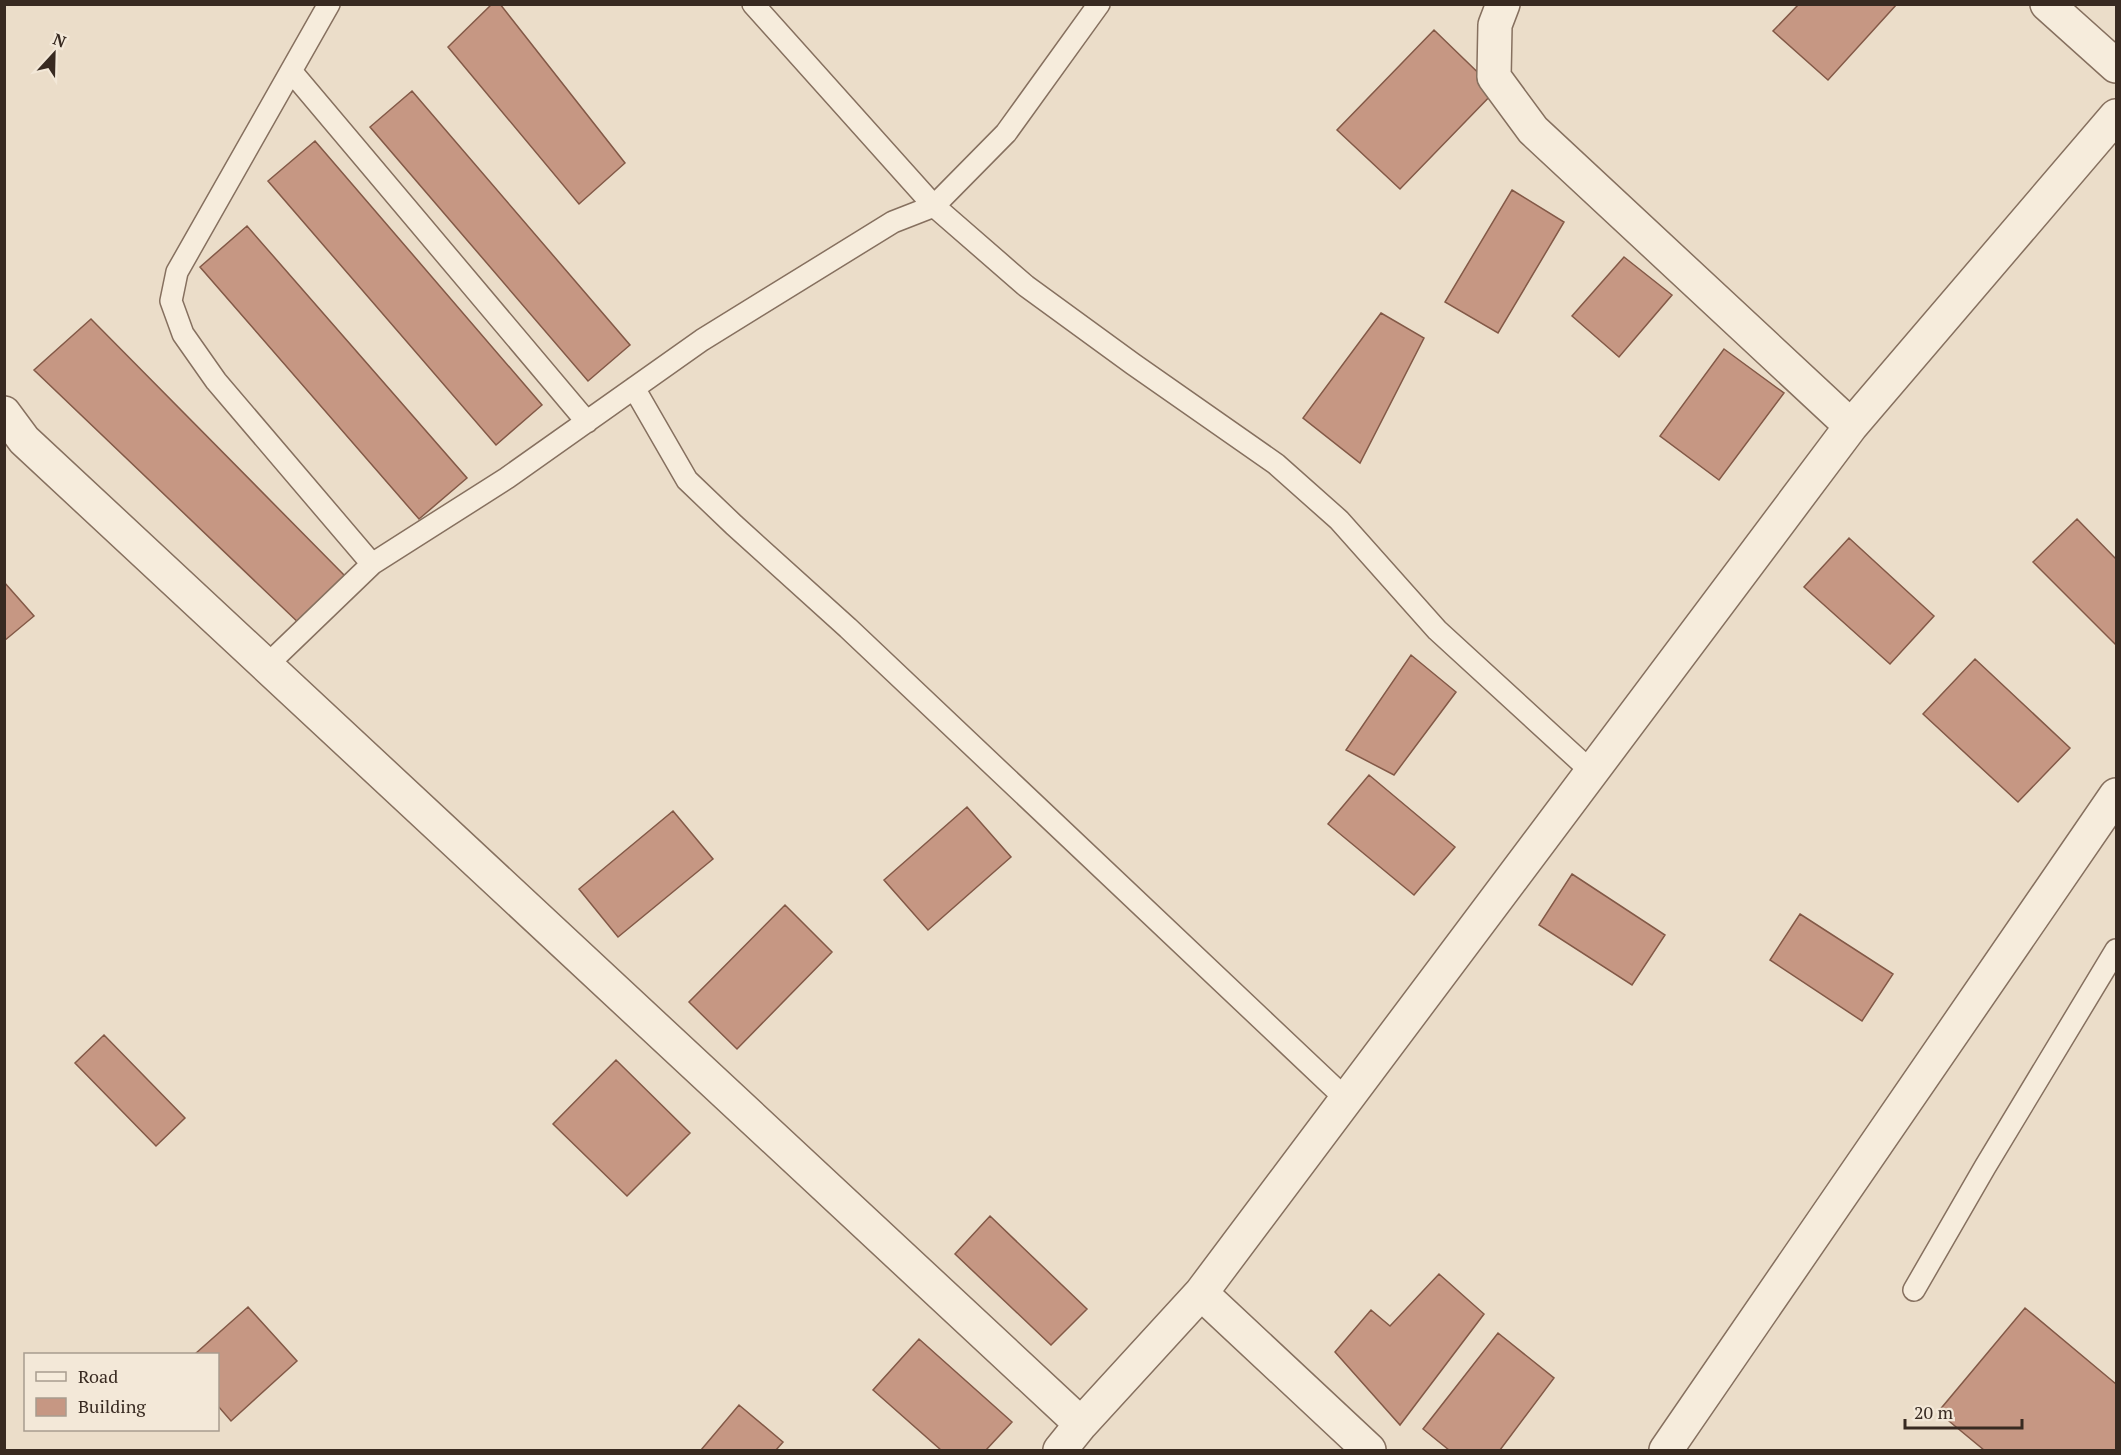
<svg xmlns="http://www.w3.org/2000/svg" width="2121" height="1455" font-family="'PT Serif',serif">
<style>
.building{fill:#c69783;stroke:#835947;stroke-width:1.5}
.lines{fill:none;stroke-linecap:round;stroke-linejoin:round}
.service-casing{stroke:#86705f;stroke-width:24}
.minor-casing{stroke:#86705f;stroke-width:36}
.tertiary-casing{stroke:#86705f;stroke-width:36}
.service{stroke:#f6ecdc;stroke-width:21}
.minor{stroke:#f6ecdc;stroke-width:33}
.tertiary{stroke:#f6ecdc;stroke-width:33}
</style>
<rect width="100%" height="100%" fill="#ebddc9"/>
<!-- building -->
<path class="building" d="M492,4H500L625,163L579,204L448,47Z
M1799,4H1897L1828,80L1773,31Z
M1434,30L1496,90L1400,189L1337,130Z
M412,91L630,345L588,381L370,127Z
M315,141L542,405L496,445L268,181Z
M1512,190L1564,222L1498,333L1445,302Z
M247,226L467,478L419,519L200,267Z
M1624,257L1672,295L1619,357L1572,316Z
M1381,313L1424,338L1360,463L1303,418Z
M91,319L346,577L303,627L34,370Z
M1724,349L1784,393L1719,480L1660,436Z
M2077,519L2116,559V645L2033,562Z
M1849,538L1934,616L1890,664L1804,587Z
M4,582L34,616L4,641Z
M1411,655L1456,692L1394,775L1346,750Z
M1975,659L2070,748L2018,802L1923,714Z
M1369,775L1455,847L1414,895L1328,824Z
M967,807L1011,857L928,930L884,880Z
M673,811L713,859L618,937L579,889Z
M1572,874L1665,935L1632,985L1539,925Z
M785,905L832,952L737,1049L689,1002Z
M1800,914L1893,974L1862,1021L1770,960Z
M104,1035L185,1118L156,1146L75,1063Z
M616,1060L690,1133L627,1196L553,1124Z
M990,1216L1087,1309L1051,1345L955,1254Z
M1439,1274L1484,1314L1400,1425L1335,1352L1371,1310L1390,1326Z
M248,1307L297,1361L231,1421L218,1406V1354H195Z
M2025,1308L2116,1384V1450H1984L1938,1412Z
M1498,1333L1554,1378L1500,1450H1449L1423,1429Z
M919,1339L1012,1422L986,1450H941L873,1390Z
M739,1405L783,1442L776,1450H701Z"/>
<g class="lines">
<!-- service casing -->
<g class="service-casing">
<path id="service" d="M329,4L177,272L171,301L183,334L216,381L372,564
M753,4L934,206L1026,286L1133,364L1276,464L1339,520L1437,630L1592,772
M291,71L587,422
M634,388L687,480L734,525L848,628L1346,1099
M266,666L372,564L507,478L702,340L893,222L934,206L1006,133L1099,4
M1914,1290L1985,1167L2116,950"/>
</g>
<!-- minor casing -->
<g class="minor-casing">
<path id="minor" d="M1503,4L1495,25L1494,77L1533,130L1851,426
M4,413L24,440L1081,1424
M1201,1293L1369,1450
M1060,1450L1081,1424L1201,1293L1851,426L2116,116
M1666,1450L2116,795"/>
</g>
<!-- tertiary casing -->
<g class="tertiary-casing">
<path id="tertiary" d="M2047,4L2116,66"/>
</g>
<!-- service -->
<use href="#service" class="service"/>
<!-- minor -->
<use href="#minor" class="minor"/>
<!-- tertiary -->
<use href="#tertiary" class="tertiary"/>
</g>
<!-- border -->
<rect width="2121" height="1455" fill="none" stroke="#382a21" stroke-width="12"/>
<!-- legend -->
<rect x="24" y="1353" width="195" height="78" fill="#f3e8d8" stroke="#a89c8f" stroke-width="1.5"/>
<rect x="36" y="1372" width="30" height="9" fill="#f6ecdc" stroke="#a89c8f" stroke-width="1.5"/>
<text x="78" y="1383" font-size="18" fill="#382a21">Road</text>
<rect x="36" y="1398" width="30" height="18" fill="#c69783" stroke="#a89c8f" stroke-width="1.5"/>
<text x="78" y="1413" font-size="18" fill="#382a21">Building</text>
<!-- north arrow -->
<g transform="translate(54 54) rotate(22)" stroke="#f3e8d8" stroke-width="4.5" paint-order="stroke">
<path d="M0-4.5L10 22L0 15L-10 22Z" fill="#382a21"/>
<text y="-9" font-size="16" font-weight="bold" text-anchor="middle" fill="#382a21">N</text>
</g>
<!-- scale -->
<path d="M1905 1419v9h117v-9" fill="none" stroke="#382a21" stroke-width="3"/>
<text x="1914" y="1419" font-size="18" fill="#382a21" stroke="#f3e8d8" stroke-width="4.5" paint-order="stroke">20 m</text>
</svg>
